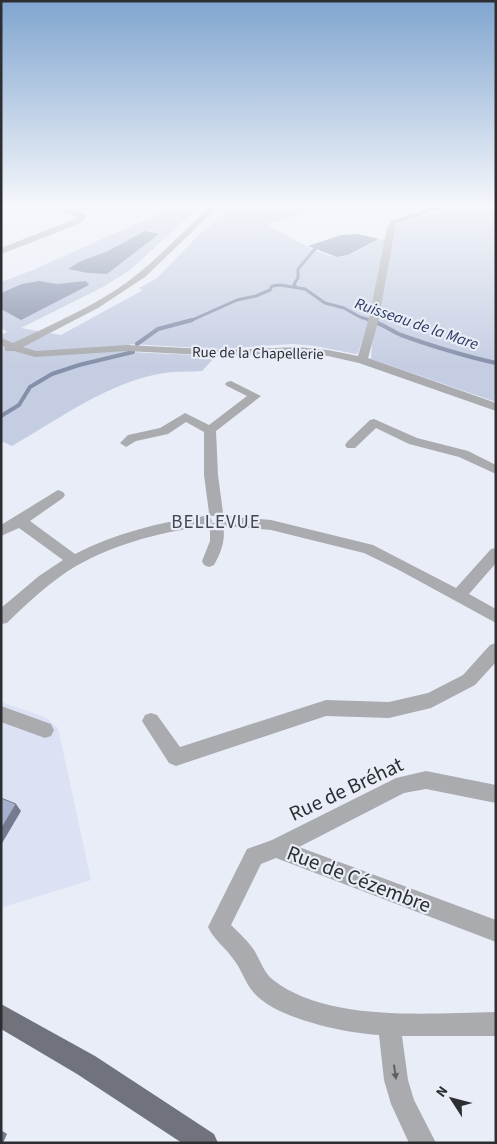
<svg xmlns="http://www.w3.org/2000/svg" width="497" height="1144" font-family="'Source Sans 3',sans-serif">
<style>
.built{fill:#dce2f4}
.green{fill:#c5cde2}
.water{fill:#848fa9}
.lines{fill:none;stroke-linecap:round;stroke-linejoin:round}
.stream-far1{stroke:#848fa9;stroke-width:3}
.stream{stroke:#848fa9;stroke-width:4}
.minor{fill:#a9abaf;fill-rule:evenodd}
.major{fill:#70737b;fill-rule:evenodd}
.shaded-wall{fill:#747b8f}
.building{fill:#a5b0cc;stroke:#747b8f}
.oneway{fill:#5f6064}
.labels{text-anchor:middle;stroke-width:4.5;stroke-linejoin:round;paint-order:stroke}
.far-street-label{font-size:15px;fill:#2d2e32;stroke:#e9edf7}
.far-water-label{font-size:16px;font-style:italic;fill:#2a375f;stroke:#e9edf7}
.neighbourhood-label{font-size:19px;letter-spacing:1px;fill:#43474f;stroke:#e9edf7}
.near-street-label{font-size:21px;fill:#2d2e32;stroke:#e9edf7}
</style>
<rect width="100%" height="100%" fill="#e9edf7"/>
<!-- built -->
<path class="built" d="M1,702L45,717L58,728L91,880L1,908Z"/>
<!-- green -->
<path class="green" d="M173,207H199L130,270L103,287L21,328L61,335L143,290L139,288L156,279L199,235L232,207H309L317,210L267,224C283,233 319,256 337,257C351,258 368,245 380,239L385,240L368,324L358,353L356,354L315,346L292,344L219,349L130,344L129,352L216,356L202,371C189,372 176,371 164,373C108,382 59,419 12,446L1,441V335L7,332L1,327V282L33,270Z
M460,207H496V402L371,359L372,344L392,230L398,228L396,227L402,222Z"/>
<!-- water -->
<path class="water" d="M145,231L159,234L107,274L88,273L68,269L79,262L108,251Z
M357,234L379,239L348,255L337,257L308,246L341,235Z
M39,281L57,284L86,281L89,285L21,320L1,309V293L22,284Z"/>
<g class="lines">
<!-- stream-far1 -->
<path class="stream-far1" d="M296,287L294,284L298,278V269L315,249
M190,321L237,300L256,296L270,290L272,286L280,285L305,289L325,303L344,308L360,317L373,321"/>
<!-- stream -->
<path class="stream" d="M369,320C381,323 390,330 401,335C432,346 464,356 496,363
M137,344L158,329L192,320
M1,416L19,405L30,387L52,374L79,365L133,352"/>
<!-- minor -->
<path class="minor" d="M51,207H68L87,216L79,224L1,254V248L73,220L77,217Z
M209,207H218L145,277L98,308L23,347L36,351L127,345L224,350L298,347L328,350L358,356L369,318L387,228L391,221L432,207H445L398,223L395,228L379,318L368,358L496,403V411L359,363L328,356L298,353L224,356L127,351L35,357L14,351H5V347L1,345V338L13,343C53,324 106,301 140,272C164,252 186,229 209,207Z
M231,381L261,396L216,431L218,475L223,513L221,516H211L209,513L204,475V432L186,422L168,434L136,441L126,447L120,443L128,435L160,428L185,413L209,425L247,396L227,386L225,384L227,382Z
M374,419L417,438L468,451L496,465V474L459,457L409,444L376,428L355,448H347L345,445L347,442L370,420Z
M58,490L63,492L65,495L63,498L30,521L75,554C116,533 160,522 205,516L210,517L212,521L210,525L205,526C157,533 109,545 68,571C46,586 26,604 7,623L1,624V608L39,576L63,560L19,528L1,536V525Z
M225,516L271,520L373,545L456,588L491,549L496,548V563L469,594L496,609V623L397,569L364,553L271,530L223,526C226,539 221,553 214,565L209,567L204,565L202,561L210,541V527L212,523L219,522L220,517Z
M496,643V662L475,685L431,708L389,718L326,716L176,766L169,763L142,721L145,715L151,713L157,715L180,747L326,700L389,702L428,693L463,675L490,645Z
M1,706L51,724L54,730L51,736L45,738L1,722Z
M426,771L496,785V803L426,789L404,793L299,847L496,920V942L276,858L261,864L231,925C239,933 248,941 254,950C260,960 264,972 272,979C326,1023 430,1013 496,1012V1036H402L408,1080L414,1100L436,1143H409L391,1104L384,1080L379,1035C345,1033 277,1019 254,993C245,983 242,970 234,960C226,948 214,940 208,927L247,849L272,840L396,778Z"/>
<!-- major -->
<path class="major" d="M1,1004L95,1056L214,1134L218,1143H182L77,1074L1,1029Z"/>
</g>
<!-- shaded-wall -->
<path class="shaded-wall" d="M16,804L21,811L1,845V829Z
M1,1130L7,1134L3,1143H1Z"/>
<!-- building -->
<path class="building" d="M1,798L16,804L1,829Z"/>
<!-- one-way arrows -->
<defs><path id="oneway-solid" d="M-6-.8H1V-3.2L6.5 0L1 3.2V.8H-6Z" transform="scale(1.25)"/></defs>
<use class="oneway" href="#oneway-solid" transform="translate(395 1072) rotate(82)"/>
<!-- sky -->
<linearGradient id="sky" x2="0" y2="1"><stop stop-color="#80a5cf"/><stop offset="0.56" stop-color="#f5f7fb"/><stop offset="1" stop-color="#f5f7fb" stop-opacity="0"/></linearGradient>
<rect width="497" height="367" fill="url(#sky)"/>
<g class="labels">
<!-- far-street labels -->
<g class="far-street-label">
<text transform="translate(258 353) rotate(1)" y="5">Rue de la Chapellerie</text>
</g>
<!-- far-water labels -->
<g class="far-water-label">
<text transform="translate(417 323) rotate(19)" y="6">Ruisseau de la Mare</text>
</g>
<!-- neighbourhood labels -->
<g class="neighbourhood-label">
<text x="216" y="528">BELLEVUE</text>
</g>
<!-- near-street labels -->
<g class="near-street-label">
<text transform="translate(346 789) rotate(-25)" y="7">Rue de Bréhat</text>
<text transform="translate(359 879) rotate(21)" y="7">Rue de Cézembre</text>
</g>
</g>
<!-- border -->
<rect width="497" height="1144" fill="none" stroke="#2d2e32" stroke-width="5"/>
<!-- north arrow -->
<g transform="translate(452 1099) rotate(306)" stroke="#e9edf7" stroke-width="4" paint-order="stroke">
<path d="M0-4L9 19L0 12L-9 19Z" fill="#2d2e32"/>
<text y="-8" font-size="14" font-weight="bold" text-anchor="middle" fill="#2d2e32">N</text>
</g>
</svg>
